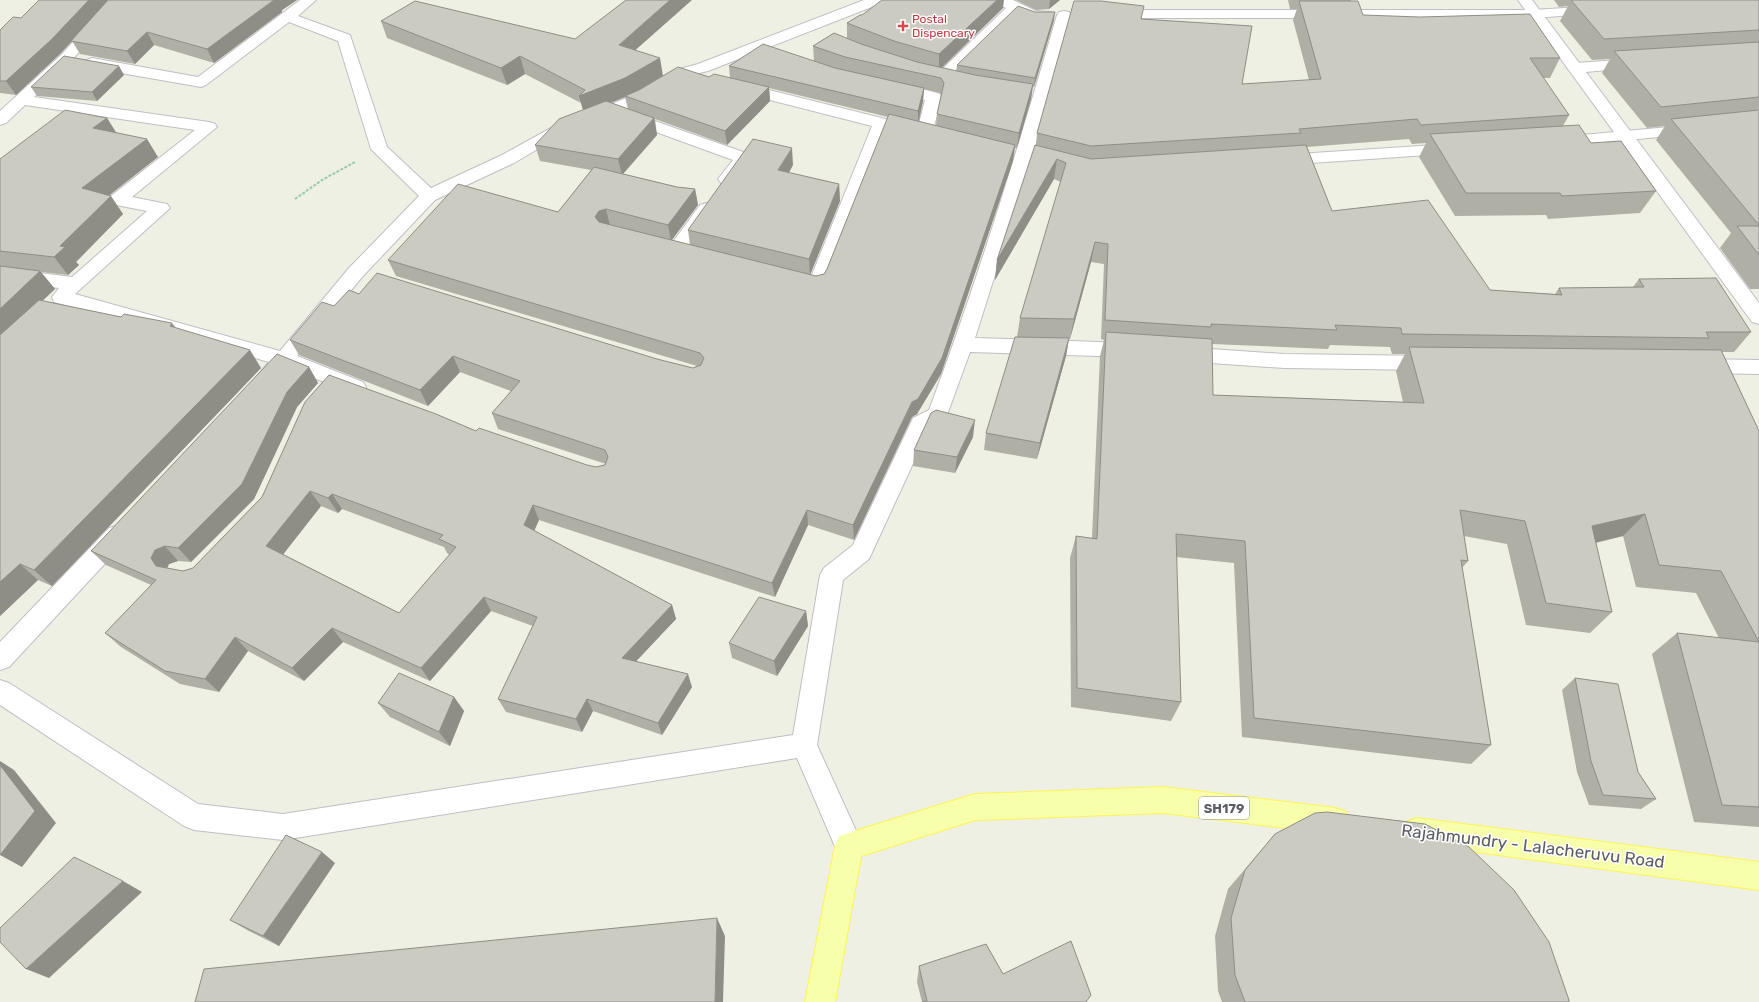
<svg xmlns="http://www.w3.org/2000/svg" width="1759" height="1002" font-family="Rubik,sans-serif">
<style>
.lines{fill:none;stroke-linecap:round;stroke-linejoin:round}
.street-casing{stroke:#bebfc6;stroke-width:2}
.secondary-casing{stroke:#bfc0c8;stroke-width:2}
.primary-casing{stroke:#fbf552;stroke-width:2}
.path{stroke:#97cab3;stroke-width:2;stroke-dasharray:3 1.5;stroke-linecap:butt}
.street{fill:#fff;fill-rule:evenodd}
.secondary{fill:#fff;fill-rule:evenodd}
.primary{fill:#f8ffaa;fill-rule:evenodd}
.wall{fill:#afafa6;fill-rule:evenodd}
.shaded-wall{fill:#8e8e87}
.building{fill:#cbcbc1;stroke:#8e8e87;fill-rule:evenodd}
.health-dot{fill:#e0444e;stroke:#fff;stroke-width:1.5}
.labels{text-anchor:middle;stroke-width:3;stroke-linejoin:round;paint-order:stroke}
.far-health-label{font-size:12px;fill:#be3a42;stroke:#fff;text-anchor:start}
.shield{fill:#fff;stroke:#8d8e94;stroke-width:1}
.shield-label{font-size:13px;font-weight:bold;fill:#5c5e66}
.near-street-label{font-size:17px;fill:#5c5e66;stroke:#fff}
</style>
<rect width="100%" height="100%" fill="#eff0e4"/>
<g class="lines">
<!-- street casing -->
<g class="street-casing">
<path id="street" d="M111,0H126L71,61L34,97L209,122L215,124L217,127L132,197L167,204L170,208L75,294L280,351L349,268L419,196L371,149L338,41L289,22L206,85L201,87L92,68L87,66L84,63L87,60L92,58L198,77L300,0H316L298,16L350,35L387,147L431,188L502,155L551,128L629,97L676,70L698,64L864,0H884L882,3L708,71L686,76L641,103L563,134L514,163L435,200L363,276L297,356L363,382L366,387L363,392L356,394L287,368C278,378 272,388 258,384L255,379L269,362L54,302L52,297L59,288L0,280V268L72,277L147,211L111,204L108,200L111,196L195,130L25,105L6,123L0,125V111L61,55Z
M994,0H1013L1036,11L1051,12L1053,15L1051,18C1038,21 1029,18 1017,13L946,81H936L933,78L936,75L1006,8L996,3Z
M1594,6L1599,7L1601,10L1599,13L1534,18H1113L1108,17L1106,14L1108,11L1113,10H1534Z
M1064,11L1069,12L1071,15L1032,158L975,338L1132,343L1139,345L1142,350L1139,355L1132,357L970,352L947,415L944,420L929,429L869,559L843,580L817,745L863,846L859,856L849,860L839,856L797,758L283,840L194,830L184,826L0,705V680L9,683L198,804L283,814L793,735L820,575L824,568L853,545L913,418L929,410C978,280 1018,148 1057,15L1059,12Z
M1635,59L1640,61L1643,64L1640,67L1575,73L1570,71L1567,68L1570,65L1575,63Z
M741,83L918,127L925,100L889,91L887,88L889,85L895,83L934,92L940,94L942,97L931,137L925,139L919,137L917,135L913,136L887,129L824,289C813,292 803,288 792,285L790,281L792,277L799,275L811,277L872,126L735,91L733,88L735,85Z
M629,112L749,154L751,158C744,169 736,187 721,183L718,179L733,160L623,120L621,117L623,114Z
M1691,125L1697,127L1699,130L1697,133L1560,147L1554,145L1552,142L1554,139L1560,137Z
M1451,144L1457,145L1459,149L1457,153L1282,165L1276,164L1274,160L1276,156L1282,155Z
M706,203L712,205L715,209L712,213L682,254L676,256L670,254L667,250L670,246L700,205Z
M1182,347L1284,354L1430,356L1437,358L1440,363L1437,368L1430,370L1284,368L1182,361L1175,359L1172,354L1175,349Z
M1698,359L1759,360V374L1698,373L1691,371L1688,366L1691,361Z
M117,526L125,528L128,535L125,542L9,667L0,670V642L109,528Z"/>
</g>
<!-- secondary casing -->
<g class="secondary-casing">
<path id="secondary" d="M1518,0H1532L1759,303V324L1752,322Z"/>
</g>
<!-- primary casing -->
<g class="primary-casing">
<path id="primary" d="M1163,787L1336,808L1346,812L1349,821L1346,830L1336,834L1163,813L975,820L861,856L835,1002H805L835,846L839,836L975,794Z
M1416,818L1759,862V890L1416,844L1406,840L1402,831L1406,822Z"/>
</g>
<!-- path -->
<path class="path" d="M295,199L322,180L355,162"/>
<!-- street -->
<use href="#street" class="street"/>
<!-- secondary -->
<use href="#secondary" class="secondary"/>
<!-- primary -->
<use href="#primary" class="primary"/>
</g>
<!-- wall -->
<path class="wall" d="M39,0H297L282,10V12L214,63L154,45L135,64L80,54L72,41L60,54L16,95L0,93V30L21,18Z
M1016,0H1060L1049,9L1036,10Z
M1288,0H1351V1L1363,15L1560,58L1550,78H1543L1569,115L1563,126L1591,143L1656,191L1640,213L1548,219L1546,215L1455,216L1419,157L1426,143L1412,144L1409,139L1307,147L1332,211L1490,290L1555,294L1559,288L1633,287L1639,279L1751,332L1734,352H1722L1759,431V827L1694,822L1652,654L1677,633L1719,638L1696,593L1636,587L1623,536L1596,543L1612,612L1590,633L1526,625L1507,544L1464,536L1468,561L1462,568L1491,745L1471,764L1242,737L1234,563L1176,557L1181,702L1171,721L1071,707L1070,558L1076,536L1092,538L1100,356L1104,340L1101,339L1104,264L1091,262L1070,339H1069L1066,356L1037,459L984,450L986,433L1017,337L1020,318L1061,182L1054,179L995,280L997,260L1036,145L1037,133L1141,19L1242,84L1309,80L1293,20L1297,9H1290ZM1212,344L1328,349L1330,345L1390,347L1392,354H1405L1396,371L1403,402L1213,395Z
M1554,0H1759V289H1750L1720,248L1731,233L1656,140L1665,126L1647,128L1602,73L1610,59L1592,60L1560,21L1568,6L1559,7Z
M1003,8L942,68L956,71L957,65L1054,20L1034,87H1033L1031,99L1017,148H1015L1013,161L941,374L917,414L912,417L854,540L808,525L775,597L539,520L534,531L672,605L676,619L636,661L692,687L662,735L593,711L582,732L506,712L498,699L533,626L491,611L430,681L343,642L304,681L248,651L219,692L180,684L121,647L105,633L151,585L106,565L91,551L309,367L318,383L297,407L254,499L191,562L178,561L169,564L167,568L183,571L193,568L262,497L476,431L587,465L596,467L606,464L498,429L492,413L511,391L460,372L428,406L299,355L290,340L334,306L359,294L657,359L693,368L697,366L396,276L388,260L558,212L591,170L540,161L535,145L583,110L581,103L525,74L507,85L387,38L381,21L575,39L635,50L663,76L635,92L709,77L730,78L729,66L835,68L838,69L814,61L813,46L847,38V23L862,15ZM769,88L888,117L827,269L824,274L816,276L810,275L840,201L839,184L789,173L793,165L688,230L690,245L672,240L698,205L695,189L677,187L623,174L657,135L655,119L727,145L770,101ZM924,89L940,93L941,94L937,114L936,126L919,121L923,101ZM625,97L628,109L611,103ZM321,506L338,513L342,509L444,547L447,553L450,555L399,613L283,554Z
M124,75L97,101L37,96L31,87Z
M107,118L116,132L158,157L109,196L123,214L76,262L79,265L68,275L41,272L55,289L42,301L176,328L261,368L52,586L38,580L0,616V159Z
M973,437L955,473L913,466L914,450Z
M806,611L808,626L777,676L732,658L729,643Z
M1575,678L1656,799L1641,809L1589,805L1577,772L1562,690Z
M454,697L464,711L450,746L390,717L378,703Z
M1275,834L1569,1002H1222L1218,991L1215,936L1228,889Z
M335,863L279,946L247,930L230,920Z
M919,966L1003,974L1087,1002H922L917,982Z"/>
<!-- shaded-wall -->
<path class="shaded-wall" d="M89,0H110L60,54L16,95L6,81Z
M274,0H297L282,10V12L214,63L207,49Z
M670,0H692L622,62L619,45Z
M997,0H1004L1003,8L939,70V54Z
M1050,0H1060L1049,9Z
M1055,12L1054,20L1034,87L1035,78Z
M147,32L154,45L135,64L127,51Z
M520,56L525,74L507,85L501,68Z
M660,58L663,76L628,96H625V97L584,113L579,96Z
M119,66L124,75L97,101L92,92Z
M1033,84L1031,99L1017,148L1019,133Z
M769,87L770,101L727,145L725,131Z
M924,88L923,101L918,124V111Z
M107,118L118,136L93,128Z
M654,118L657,135L622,175L618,159Z
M147,139L158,157L95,206L82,188Z
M1015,145L1013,161L941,374L917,414L912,417L854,540L853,525Z
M792,148L793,165L780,187L778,170Z
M1057,159L1054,179L995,280L997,260Z
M839,184L840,201L810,275L809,259Z
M695,189L698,205L671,241L668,225Z
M111,196L123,214L76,262L79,265L68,275L54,257L60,246Z
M606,209L610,226L600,233L595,217L599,211Z
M1095,242L1091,262L1070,339L1074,319Z
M40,271L55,289L0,341V309Z
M172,323L185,341L170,326Z
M1069,338L1066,356L1037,459L1040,443Z
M250,350L261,368L52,586L34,570Z
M453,356L460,372L428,406L420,390Z
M309,367L318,383L297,407L254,499L191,562L178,548L287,392Z
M975,420L973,437L955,473L957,457Z
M310,491L321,506L278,561L266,546Z
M332,494L342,509L338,513L328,498Z
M533,505L539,520L530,540L524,525Z
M807,510L808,525L775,597L772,583Z
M1645,514L1623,536L1571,548L1592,526Z
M165,546L178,561L169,564L165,573L156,566L151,558L155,550Z
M20,564L38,580L0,616V582Z
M484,597L491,611L430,681L421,668Z
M672,605L676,619L627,671L622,658Z
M806,611L808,626L777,676L774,661Z
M332,628L343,642L304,681L292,668Z
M235,637L248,651L219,692L205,679Z
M688,674L692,687L662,735L658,723Z
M454,697L464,711L450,746L439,732Z
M587,699L593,711L582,732L576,719Z
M0,761L14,770L56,823L22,867L0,855Z
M322,852L335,863L279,946L263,936Z
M123,881L142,892L49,978L26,969Z
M717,918L725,936L723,1002H715Z"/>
<!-- building -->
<path class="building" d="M39,0H89L51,40L6,81H0V30L13,17L21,18Z
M108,0H274L207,49L147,32L127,51L71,41Z
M626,0H670L619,45L660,58L625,78L579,96L585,90L520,56L501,68L381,21L415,1L575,39Z
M882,0H997L939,54L894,41L847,23L860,15H862Z
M1571,0H1759V30L1604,39Z
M1074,1H1101L1144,6L1141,19L1252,26L1242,84L1321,79L1299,1H1358L1363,15L1420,17L1530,14L1560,58H1530L1569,115L1421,125L1417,119L1299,129L1301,133L1091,146L1037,133Z
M1018,6L1035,12H1055L1035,78L957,65Z
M834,33L861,44L917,62L975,75L1033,84L1019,133L937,114L944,83L941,78L845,57L813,46Z
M1759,42V97L1661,107L1614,51Z
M763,44L835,68L924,88L918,111L729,66Z
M64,56L119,66L92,92L31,87Z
M678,67L709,77L714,74L769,87L725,131L625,96L639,90Z
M606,101L654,118L618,159L535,145L559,119Z
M65,110L107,118L93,128L147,139L82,188L111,196L60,246L65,247L54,257L0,251V159Z
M1759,110V225L1671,119Z
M889,114L1015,145L942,358L918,399L912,402L853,525L807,510L772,583L533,505L524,525L672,605L622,658L688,674L658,723L587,699L576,719L498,699L537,617L484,597L421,668L332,628L292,668L235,637L205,679L165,671L105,633L156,580L91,551L277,354L309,367L287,392L242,484L178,548L165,546L155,550L151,558L156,566L183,571L193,568L262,497L305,402L329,375L436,414L476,431L479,428L587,465L596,467L605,465L608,457L605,450L492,413L520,381L453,356L420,390L290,340L322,302L334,306L349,290L359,294L377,273L657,359L693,368L701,365L704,358L700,353L388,260L458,184L558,212L594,167L677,187L695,189L668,225L606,209L599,211L595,217L599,222L816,276L824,274L827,269ZM310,491L328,498L332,494L443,535L439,539L456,547L399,613L266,546Z
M1579,125L1591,143L1621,141L1656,191L1562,196L1560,193H1466L1430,134Z
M753,139L792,148L778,170L839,184L809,259L688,230Z
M1035,145L1091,159L1306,145L1332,211L1428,200L1490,290L1562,295L1559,288L1644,287L1639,279L1716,278L1751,332H1706L1709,338L1402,334L1401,328L1335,325L1337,330L1211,324V327L1105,320L1108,244L1095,242L1074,319L1020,318L1066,163L1057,159L997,260Z
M1737,226H1759V255Z
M0,266L40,271L0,309Z
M39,300L121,317L124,314L172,323L170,326L250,350L34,570L20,564L0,582V335Z
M1106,332L1212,339L1213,395L1424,403L1409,347L1721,350L1759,431V807L1722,805L1677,633L1759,642L1721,571L1659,565L1645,514L1592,526L1612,612L1546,603L1525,521L1460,510L1468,561L1461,560L1491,745L1254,718L1245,541L1176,534L1181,702L1077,688L1076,536L1097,539Z
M1015,337L1069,338L1040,443L986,433Z
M936,410L975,420L957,457L914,450L931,413Z
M759,597L806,611L774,661L729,643Z
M399,673L454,697L439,732L378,703Z
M1575,678L1618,684L1638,772L1656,799L1603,795L1591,761Z
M0,765L35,811L0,855Z
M1327,812L1425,824L1469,847L1514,890L1549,942L1569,1000V1002H1245L1235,975L1231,918L1245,870L1275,834L1315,813Z
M286,835L322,852L263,936L230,920Z
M74,857L123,881L26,969L0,942V928Z
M717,918L715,1002H195L204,969Z
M1071,941L1091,995L1086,1002H922L927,1001L919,966L986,944L1003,974Z"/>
<!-- markers -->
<path class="health-dot" d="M901 20h4v4h4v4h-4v4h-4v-4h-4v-4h4z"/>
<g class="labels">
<!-- far-health labels -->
<g class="far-health-label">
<text x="912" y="23">Postal<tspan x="912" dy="14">Dispencary</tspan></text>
</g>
<!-- shield labels -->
<rect class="shield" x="1199" y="797" width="50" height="22" rx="3"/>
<g class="shield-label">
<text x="1224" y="813">SH179</text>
</g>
<!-- near-street labels -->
<g class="near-street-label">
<text transform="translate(1533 846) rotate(7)" y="6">Rajahmundry - Lalacheruvu Road</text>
</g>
</g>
</svg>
